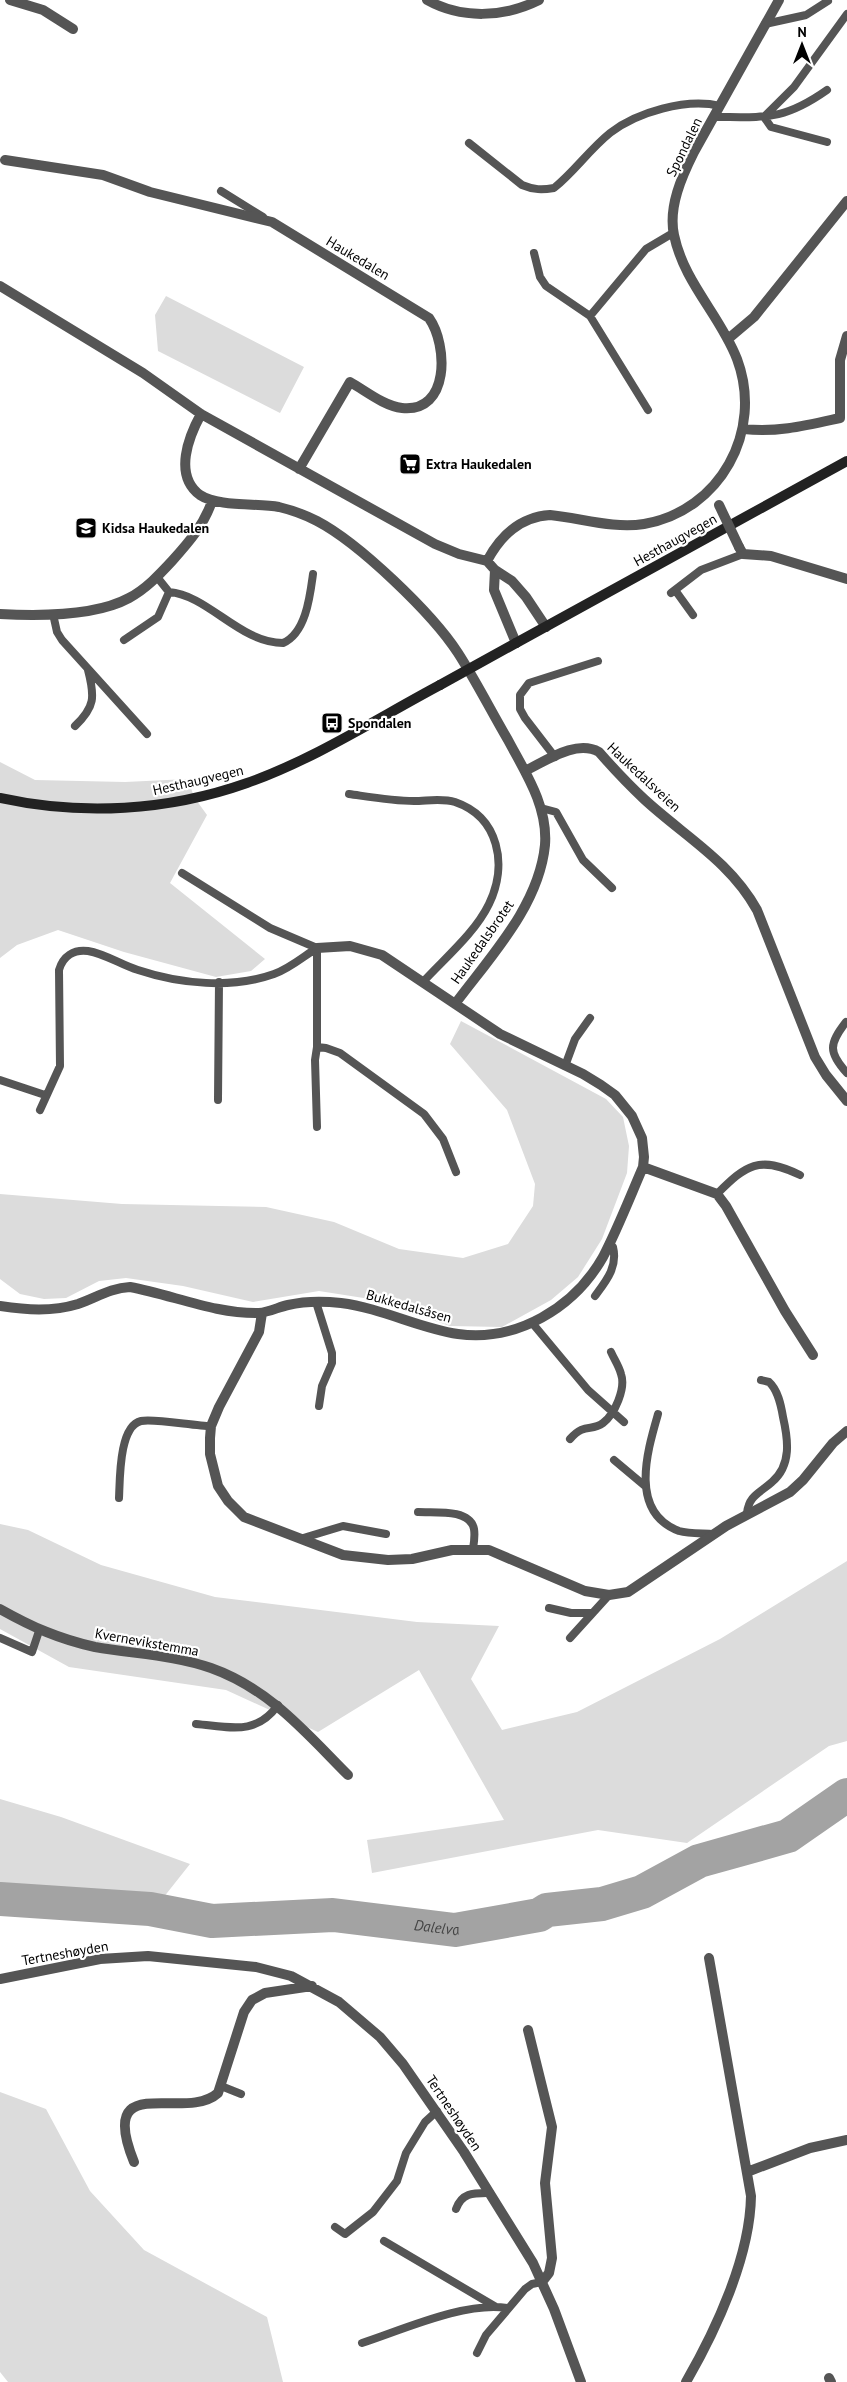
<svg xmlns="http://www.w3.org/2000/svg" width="847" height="2382" font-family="'PT Sans',sans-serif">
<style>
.green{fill:#dcdcdc}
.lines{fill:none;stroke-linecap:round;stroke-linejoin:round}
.river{stroke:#a3a3a3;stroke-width:34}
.lane{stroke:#555;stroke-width:8}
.street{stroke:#555;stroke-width:10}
.secondary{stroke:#222;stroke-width:10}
.street-bridge{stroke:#555;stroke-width:10}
.secondary-bridge{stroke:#222;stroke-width:10}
.labels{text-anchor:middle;stroke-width:4.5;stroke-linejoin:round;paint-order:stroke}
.street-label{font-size:14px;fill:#000;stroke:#fff}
.poi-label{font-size:14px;font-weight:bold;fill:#000;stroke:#fff;text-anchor:start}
.water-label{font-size:15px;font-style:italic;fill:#444;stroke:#fff}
</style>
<rect width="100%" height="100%" fill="#fff"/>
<!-- green -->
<path class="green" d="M166,296L304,367L280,413L158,351L155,315Z
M0,762L35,780L125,782L188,779L194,797L207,815L170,883L265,959L251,971L216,977L124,952L58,930L17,945L0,958Z
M461,1021L606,1099L623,1117L629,1146L627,1173L602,1239L578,1277L551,1300L502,1327L450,1326L370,1299L319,1291L253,1302L183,1286L126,1278L99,1281L66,1298L44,1299L20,1294L0,1279V1194L122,1204L266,1207L334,1222L399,1249L463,1258L508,1244L533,1206L535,1184L507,1110L450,1044Z
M0,1524L28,1530L101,1565L215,1597L417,1622L499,1626L471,1679L502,1730L577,1712L720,1639L847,1561V1741L829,1746L687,1843L598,1830L372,1873L367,1840L504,1820L419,1670L318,1732L226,1690L69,1667L0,1629Z
M0,1799L61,1817L190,1864L148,1917L43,1915L0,1908Z
M0,2092L46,2109L90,2191L144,2250L267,2317L283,2382H8L0,2372Z"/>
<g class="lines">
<!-- river -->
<path class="river" id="s1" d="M0,1899L150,1909L212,1921L333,1915L455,1930L539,1915L547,1910L602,1904L642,1892L699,1861L788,1836L847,1795"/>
<!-- lane -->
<path class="lane" d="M765,24L806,15L828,1
M714,117C765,117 783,121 827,90
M827,142L771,127L764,117L794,87L847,14
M469,143L522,185C534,190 542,190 554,188C574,172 589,150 610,133C637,112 686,98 720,106
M221,191L263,217
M534,253L540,277L546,286L590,316L648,410
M590,316L646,249L673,233
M157,577L169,592C208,595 240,643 283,643C306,633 310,596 313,574
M675,590L693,615
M671,593L701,570L743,554
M53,614L57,632L62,640L147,734
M124,640L158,617L169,592
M75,726C95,707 95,697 88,670
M555,757L525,718L520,709V695L529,683L598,661
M349,794C370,797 392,801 414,801C427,801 442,798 455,802C499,817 508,865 489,904C475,933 445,958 423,982
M541,808L556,812L583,860L612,888
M182,873L270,928L317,948
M846,1022C829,1044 828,1052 847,1073
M317,1047L326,1048L340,1053L424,1114L443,1139L456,1172
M565,1066L575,1039L590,1018
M0,1080L45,1095
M218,1100L219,982
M40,1110L60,1066L59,970C63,956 74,949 88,951C106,954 121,965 138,970C180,984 232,989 274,974C289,969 304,956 317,948
M317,1127L315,1060L317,1047V948
M717,1194C746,1165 759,1155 800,1175
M595,1296C606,1281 618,1267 613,1247L609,1244
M316,1302L332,1353V1363L322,1386L319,1406
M533,1324L588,1390L624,1422
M658,1414C647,1452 629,1512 679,1531C690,1534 703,1533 714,1534
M570,1439C585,1422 591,1432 603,1423C615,1414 626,1388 621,1374C619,1366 614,1359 611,1352
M614,1460L645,1486
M119,1498C120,1479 119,1426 141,1421C153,1418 195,1426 211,1426
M418,1512C433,1513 470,1508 474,1529C475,1535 474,1543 473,1549
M747,1513C749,1495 760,1493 772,1482C792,1465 788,1439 783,1417C781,1405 778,1390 769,1382L761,1380
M300,1539L343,1526L386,1534
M549,1608L571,1613H591
M0,1638L32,1652L39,1631
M570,1638L609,1595
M196,1724C230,1727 256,1736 278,1705
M221,2086L241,2094
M456,2209C462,2192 474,2193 490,2193
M335,2227L345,2234L373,2212L397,2181L406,2153L425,2122L437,2111
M384,2241L496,2307
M362,2343C402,2330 466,2301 507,2308
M477,2353L486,2335L525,2289L532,2284L542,2282"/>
<!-- street -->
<path class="street" d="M10,0L43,10L73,29
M427,0C461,19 503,18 539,0
M5,160L103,175L150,192L272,222L429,318C448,345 450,413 402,408C384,406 366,391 350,382L299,469
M0,286L143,373L201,414L435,544L459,554L487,561L495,570L512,581L526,597L546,627
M728,339L754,317L847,201
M201,414C189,436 173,475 200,495C218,507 257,503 279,507C292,510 305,515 317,521C359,543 432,613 458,653C476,681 491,711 508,740C525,772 548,806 545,845C539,906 490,957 455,1004
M744,429C777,433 808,425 840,418V360L847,336
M739,547L743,554L771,556L847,579
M487,561C501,535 520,517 550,515C581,518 613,529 644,524C720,511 764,431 737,359C720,315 684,283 674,235C668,207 682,176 694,152L779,0
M495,570L494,590L516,643
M0,614C37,616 96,616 129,598C146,589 159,575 172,561C189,542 204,525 212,501
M525,771C546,761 576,739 599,752C613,768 628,784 644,799C684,836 730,861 757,910L815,1057L826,1075L847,1101
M643,1167L717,1194L726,1206L785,1311L813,1355
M0,1306C26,1310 52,1312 78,1304C96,1298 110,1288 130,1287C173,1295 215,1314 259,1313C269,1312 279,1307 288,1305C305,1301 324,1301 341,1303C382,1308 418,1328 458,1334C517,1342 574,1308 603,1257C618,1228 630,1197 643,1167L644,1157L642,1138L632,1116L615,1095L601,1085L583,1074L500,1034L382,955L350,946L317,948
M262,1313L259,1332L219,1407L211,1426L210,1438V1454L218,1486L228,1501L244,1517L343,1555L388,1560L412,1559L452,1550H489L585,1591L609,1595L628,1592L726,1526L790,1492L803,1480L833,1443L847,1431
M0,1609C32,1627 59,1639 95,1647C134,1654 174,1655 211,1668C270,1689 306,1733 348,1775
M0,1979L100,1959L148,1956L256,1967L291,1976L339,2002L380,2037L403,2064L464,2152L533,2263L554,2309L581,2382
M528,2030L552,2127L545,2183L552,2258L549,2273L542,2282
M134,2162C96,2068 185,2123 218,2093L244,2012L252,2000L265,1993L312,1986
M747,2172L810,2148L847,2140
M829,2378L831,2382
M686,2382C716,2330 750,2257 751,2196L709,1958"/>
<!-- secondary -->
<path class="secondary" d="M516,643L847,461
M0,798C82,816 168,811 247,783C313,760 378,718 440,685"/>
<!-- street-bridge -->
<path class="street-bridge" d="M719,505L739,547"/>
<!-- secondary-bridge -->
<path class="secondary-bridge" d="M440,685L516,643"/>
</g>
<!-- icons -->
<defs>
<g id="supermarket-square" transform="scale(1.125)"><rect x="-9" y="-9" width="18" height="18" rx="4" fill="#000" stroke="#fff"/><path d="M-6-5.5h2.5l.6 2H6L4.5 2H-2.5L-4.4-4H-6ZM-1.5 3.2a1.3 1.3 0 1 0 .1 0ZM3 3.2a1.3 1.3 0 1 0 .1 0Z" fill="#fff"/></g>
<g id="school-square" transform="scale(1.125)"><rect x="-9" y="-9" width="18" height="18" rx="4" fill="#000" stroke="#fff"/><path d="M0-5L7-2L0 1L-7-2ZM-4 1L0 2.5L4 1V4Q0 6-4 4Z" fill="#fff"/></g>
<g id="bus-square" transform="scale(1.125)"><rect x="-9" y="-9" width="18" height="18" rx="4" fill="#000" stroke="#fff"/><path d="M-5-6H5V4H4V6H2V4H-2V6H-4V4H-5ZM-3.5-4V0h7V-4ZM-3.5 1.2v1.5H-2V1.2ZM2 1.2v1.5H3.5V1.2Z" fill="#fff"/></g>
</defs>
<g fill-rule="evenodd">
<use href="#supermarket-square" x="410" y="464"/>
<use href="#school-square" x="86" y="528"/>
<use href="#bus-square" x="332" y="723"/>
</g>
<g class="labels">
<!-- street labels -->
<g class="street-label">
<text transform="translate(684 147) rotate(-64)" y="5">Spondalen</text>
<text transform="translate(358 258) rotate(31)" y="5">Haukedalen</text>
<text transform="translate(675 540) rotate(-29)" y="5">Hesthaugvegen</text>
<text transform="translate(644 777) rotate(43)" y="5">Haukedalsveien</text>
<text transform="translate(198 780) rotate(-13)" y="5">Hesthaugvegen</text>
<text transform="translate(482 942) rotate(-55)" y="5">Haukedalsbrotet</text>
<text transform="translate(409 1306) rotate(16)" y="5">Bukkedalsåsen</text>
<text transform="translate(147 1642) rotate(10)" y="5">Kvernevikstemma</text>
<text transform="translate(65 1953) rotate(-10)" y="5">Tertneshøyden</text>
<text transform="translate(454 2113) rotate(56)" y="5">Tertneshøyden</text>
</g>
<!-- poi labels -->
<g class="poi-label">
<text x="426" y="469">Extra Haukedalen</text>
<text x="102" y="533">Kidsa Haukedalen</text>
<text x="348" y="728">Spondalen</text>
</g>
<!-- water labels -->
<g class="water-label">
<text dy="5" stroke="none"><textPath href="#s1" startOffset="439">Dalelva</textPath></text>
</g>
</g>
<!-- north arrow -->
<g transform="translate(802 45)" stroke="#ffffff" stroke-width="4" paint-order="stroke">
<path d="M0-4L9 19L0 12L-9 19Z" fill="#000000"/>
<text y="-8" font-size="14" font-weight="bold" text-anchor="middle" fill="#000000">N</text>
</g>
</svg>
